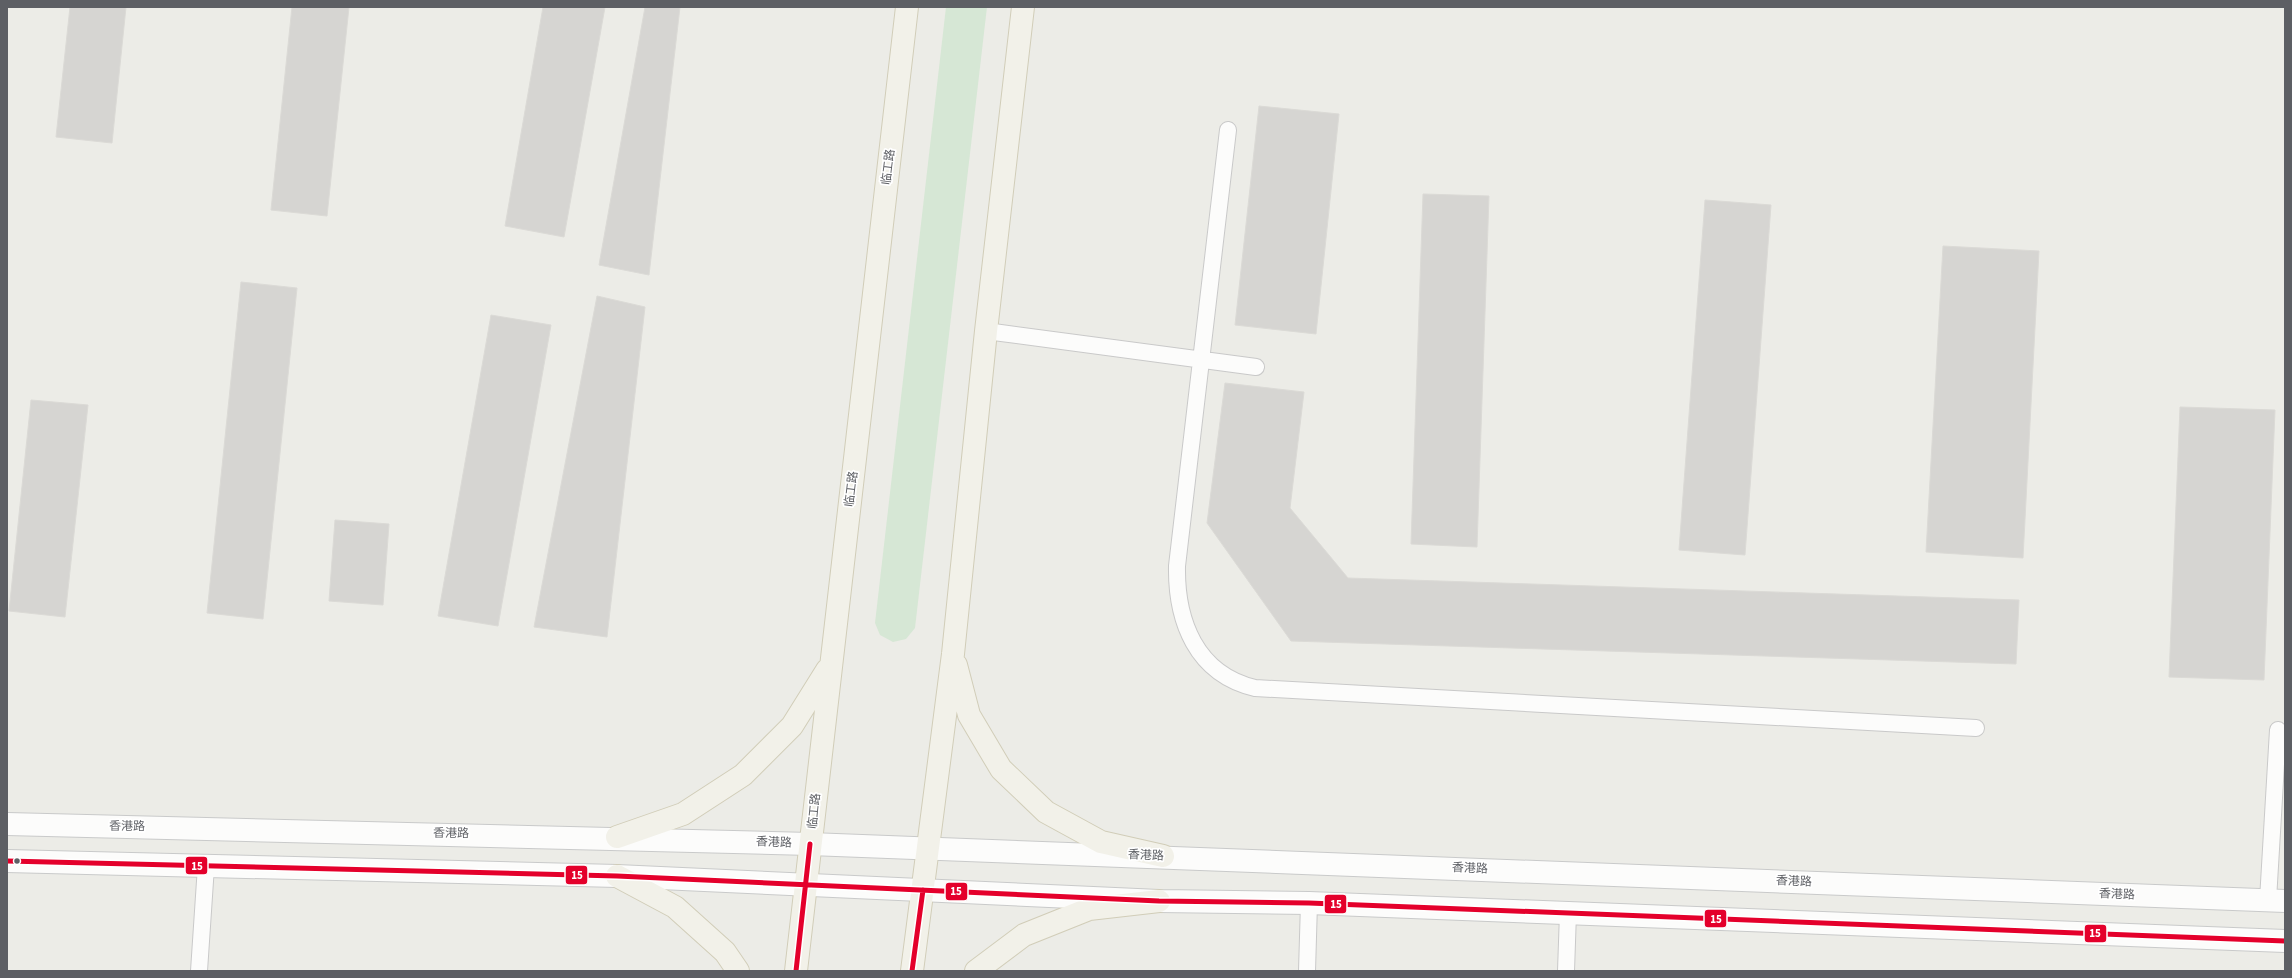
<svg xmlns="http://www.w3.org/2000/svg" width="2292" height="978" font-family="'Source Sans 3','Noto Sans SC',sans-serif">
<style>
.green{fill:#d6e7d5}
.building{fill:#d6d5d2;stroke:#dbdad6}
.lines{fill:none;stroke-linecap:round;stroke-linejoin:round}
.service-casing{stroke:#c9c9c9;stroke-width:18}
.secondary-casing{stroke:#c9caca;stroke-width:24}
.primary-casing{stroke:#d1cdb8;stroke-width:24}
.service{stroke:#fcfcfb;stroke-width:16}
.secondary{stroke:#fcfcfb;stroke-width:22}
.primary{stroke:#f2f1e9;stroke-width:22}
.bus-1-casing{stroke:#fff;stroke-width:8}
.bus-1{stroke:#e4002b;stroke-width:5}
.bus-dot{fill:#5d5f64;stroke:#fff;stroke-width:1.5}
.labels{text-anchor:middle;stroke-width:3.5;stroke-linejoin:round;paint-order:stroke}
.street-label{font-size:12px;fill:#5d5f64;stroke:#fff}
.line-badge{stroke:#fff;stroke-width:1.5}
.badge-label{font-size:11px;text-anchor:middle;font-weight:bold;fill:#fff}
</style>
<rect width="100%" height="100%" fill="#ecece7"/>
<!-- green -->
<path class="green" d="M946,7H987L915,628L906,639L893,642L880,635L875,623Z"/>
<!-- building -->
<path class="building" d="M70,7H126L112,143L56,137Z
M292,7H349L327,216L271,210Z
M543,7H605L564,237L505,226Z
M645,7H680L649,275L599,265Z
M1259,106L1339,114L1316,334L1235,325Z
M1423,194L1489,196L1477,547L1411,544Z
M1705,200L1771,205L1745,555L1679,550Z
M1943,246L2039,251L2023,558L1926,552Z
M241,282L297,288L263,619L207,613Z
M597,296L645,307L607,637L534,627Z
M491,315L551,325L498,626L438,616Z
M1225,383L1304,392L1290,508L1348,578L2019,600L2016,664L1291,641L1207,523Z
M31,400L88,405L65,617L9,611Z
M2180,407L2275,410L2264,680L2169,677Z
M335,520L389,524L383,605L329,601Z"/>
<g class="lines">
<!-- service casing -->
<g class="service-casing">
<path id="service" d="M1228,130L1177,566C1176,621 1196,674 1255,688L1976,728
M986,331L1256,367
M2268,900L2278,730
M199,971L206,866
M1307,971L1309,903
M1566,971L1568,913"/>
</g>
<!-- secondary casing -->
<g class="secondary-casing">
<path id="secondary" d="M7,824L810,844L2285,901
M7,861L617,876L1159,901L1309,903L2285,941"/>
</g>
<!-- primary casing -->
<g class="primary-casing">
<path id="primary" d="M956,665L969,715L1001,769L1046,812L1101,842L1163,856
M617,837L683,814L743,775L792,726L827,670
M617,876L675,907L725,952L738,971
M796,971L907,7
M912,971L953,654L986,331L1023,7
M976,971L1024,935L1089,909L1159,901"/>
</g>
<!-- service -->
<use href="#service" class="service"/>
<!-- secondary -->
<use href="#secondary" class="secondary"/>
<!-- primary -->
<use href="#primary" class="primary"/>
<!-- bus-1 casing -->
<g class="bus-1-casing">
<path id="bus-1" d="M7,861L617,876L1159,901L1309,903L2285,941
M796,971L810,844
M912,971L923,890"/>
</g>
<!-- bus-1 -->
<use href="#bus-1" class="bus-1"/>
</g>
<!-- markers -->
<circle class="bus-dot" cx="17" cy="861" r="3.5"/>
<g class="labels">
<!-- street labels -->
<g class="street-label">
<text transform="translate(888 167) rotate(-83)" y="4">临工路</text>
<text transform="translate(851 489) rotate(-83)" y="4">临工路</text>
<text transform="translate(814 811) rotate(-84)" y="4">临工路</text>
<text transform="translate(127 826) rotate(1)" y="4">香港路</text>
<text transform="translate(451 833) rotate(1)" y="4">香港路</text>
<text transform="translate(774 842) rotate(2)" y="4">香港路</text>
<text transform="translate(1146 855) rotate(2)" y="4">香港路</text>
<text transform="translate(1470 868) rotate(2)" y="4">香港路</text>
<text transform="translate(1794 881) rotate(2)" y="4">香港路</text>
<text transform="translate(2117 894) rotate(2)" y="4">香港路</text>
</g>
</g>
<g class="line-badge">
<rect x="185" y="856" width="23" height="19" rx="4" fill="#e4002b"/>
<rect x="565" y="865" width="23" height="20" rx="4" fill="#e4002b"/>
<rect x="945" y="882" width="23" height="19" rx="4" fill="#e4002b"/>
<rect x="1324" y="894" width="23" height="20" rx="4" fill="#e4002b"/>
<rect x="1704" y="909" width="23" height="19" rx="4" fill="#e4002b"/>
<rect x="2084" y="924" width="23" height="19" rx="4" fill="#e4002b"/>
</g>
<g class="badge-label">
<text x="197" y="870">15</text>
<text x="577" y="879">15</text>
<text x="956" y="895">15</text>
<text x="1336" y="908">15</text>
<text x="1716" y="923">15</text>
<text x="2095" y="937">15</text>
</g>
<!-- border -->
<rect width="2292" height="978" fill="none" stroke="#5d5f64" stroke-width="16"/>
</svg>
